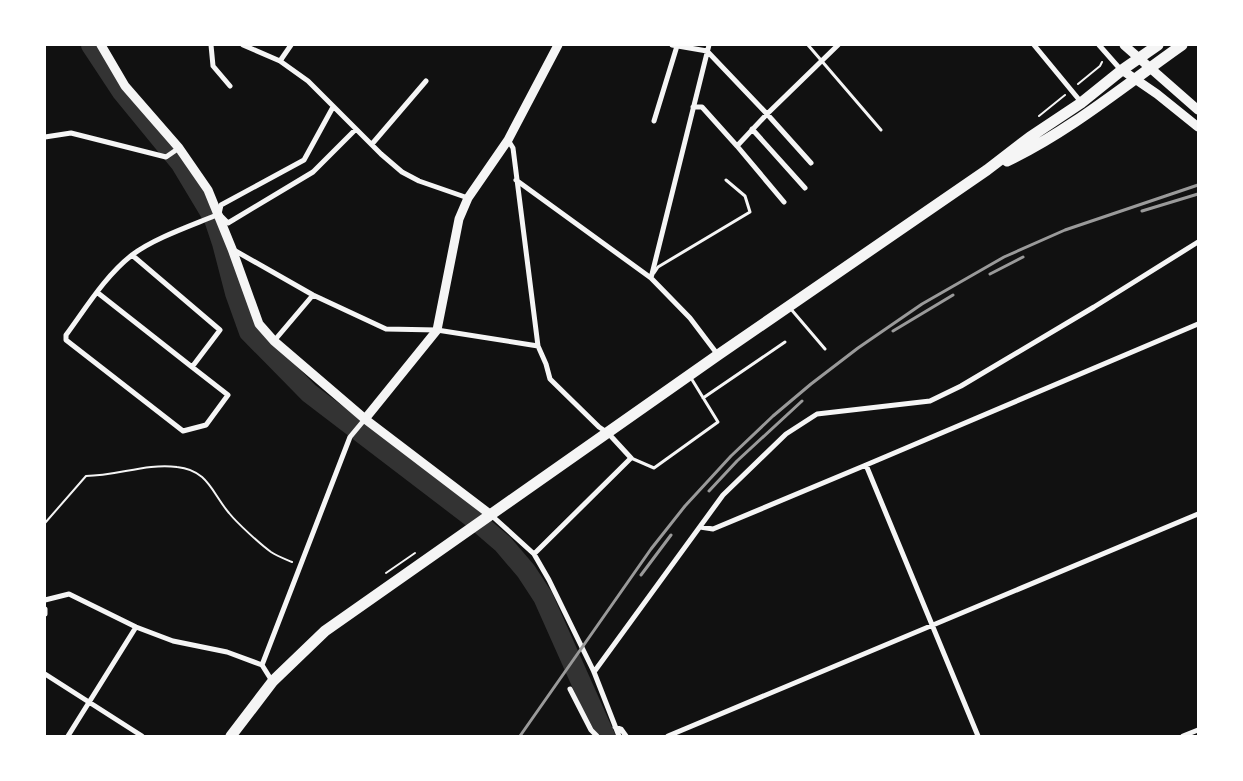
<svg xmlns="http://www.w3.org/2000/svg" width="1243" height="781" font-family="'DM Sans',sans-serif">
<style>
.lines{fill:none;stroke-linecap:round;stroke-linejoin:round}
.river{stroke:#333;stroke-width:20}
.path{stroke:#f5f5f5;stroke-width:2}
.service{stroke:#f5f5f5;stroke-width:3}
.minor{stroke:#f5f5f5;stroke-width:5}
.tertiary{stroke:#f5f5f5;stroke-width:9}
.trunk{stroke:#f5f5f5;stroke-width:11}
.rail{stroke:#9a9a9a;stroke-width:3}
</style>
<rect width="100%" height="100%" fill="#111"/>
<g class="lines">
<!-- river -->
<path class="river" d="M91,45L122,92L181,164L214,219L222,243L235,293L249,332L309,393L474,519L503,544L526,571L543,597L605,736"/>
<!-- path -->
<path class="path" d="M1078,84L1100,66L1102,62
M1039,116L1065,95
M45,523L86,476C117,476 146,463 177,467C208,470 212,493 229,513C237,523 261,545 271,552C277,556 285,559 292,562
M386,573L415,553"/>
<!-- service -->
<path class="service" d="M808,45L881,130
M654,273L658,267L750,212L745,196L726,180
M790,308L825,349
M703,398L785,342
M631,458L654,468L718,422L691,378"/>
<!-- minor -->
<path class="minor" d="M211,45L213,66L230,86
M243,45L280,61L308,81L381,154L402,172L419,181L468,198
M672,45L707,51L767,114L838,45
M1034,45L1081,102
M1099,45L1121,70
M280,61L291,45
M693,107H702L737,146L767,114L811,163
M654,121L677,46
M752,129L805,188
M45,137L71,133L166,157L179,148
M508,140L513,148L538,346L546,364L550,379L599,427L608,433L631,458L534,554
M372,144L426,81
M737,146L784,202
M516,180L651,278L690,318L718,355
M221,216L228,223L313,172L356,129
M232,249L313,295L386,329L437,330L538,346
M132,255L220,330L192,367L228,395L206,425L183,431L66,340V335C86,308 105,276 132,255C154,238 193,225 219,214L221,205L304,160L333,107
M651,278L709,45
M98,293L192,367
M274,341L313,295
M866,465L978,736
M491,515L534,554L549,580L594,672L619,736
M700,527L713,529L866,465L1198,324
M45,600L69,594L136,627L173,641L227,652L262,665L272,681
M45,609V614
M262,665L350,437L365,419
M594,672L723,495L786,434L817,414L930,401L961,386L1094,307L1198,242
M45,674L142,736
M570,689L591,730L597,736
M615,727L621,729L626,736
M68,736L136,627
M668,736L1198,514
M1183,736L1198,730"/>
<!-- tertiary -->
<path class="tertiary" d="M101,45L125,86L179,148L208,190L232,249L259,324L274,341L365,419L491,515
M1124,45L1198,110
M1122,70L1157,94L1198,127
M365,419L437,330L459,219L468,198L508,140L558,45"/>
<!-- trunk -->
<path class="trunk" d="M1007,161C1070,131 1125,85 1182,45
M231,736L273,681L325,631L718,355L987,170L1030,137L1081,103L1122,70L1158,45"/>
<!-- rail -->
<path class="rail" d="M1142,211L1198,194
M990,274L1023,257
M893,331L953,295
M709,491L737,461L802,401
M641,575L671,535
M520,736L651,549L685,506L731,456L773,416L811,384L858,348L922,304L1004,257L1065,230L1198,185"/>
</g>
<!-- border -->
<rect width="1243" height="781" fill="none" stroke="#ffffff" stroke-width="92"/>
</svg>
